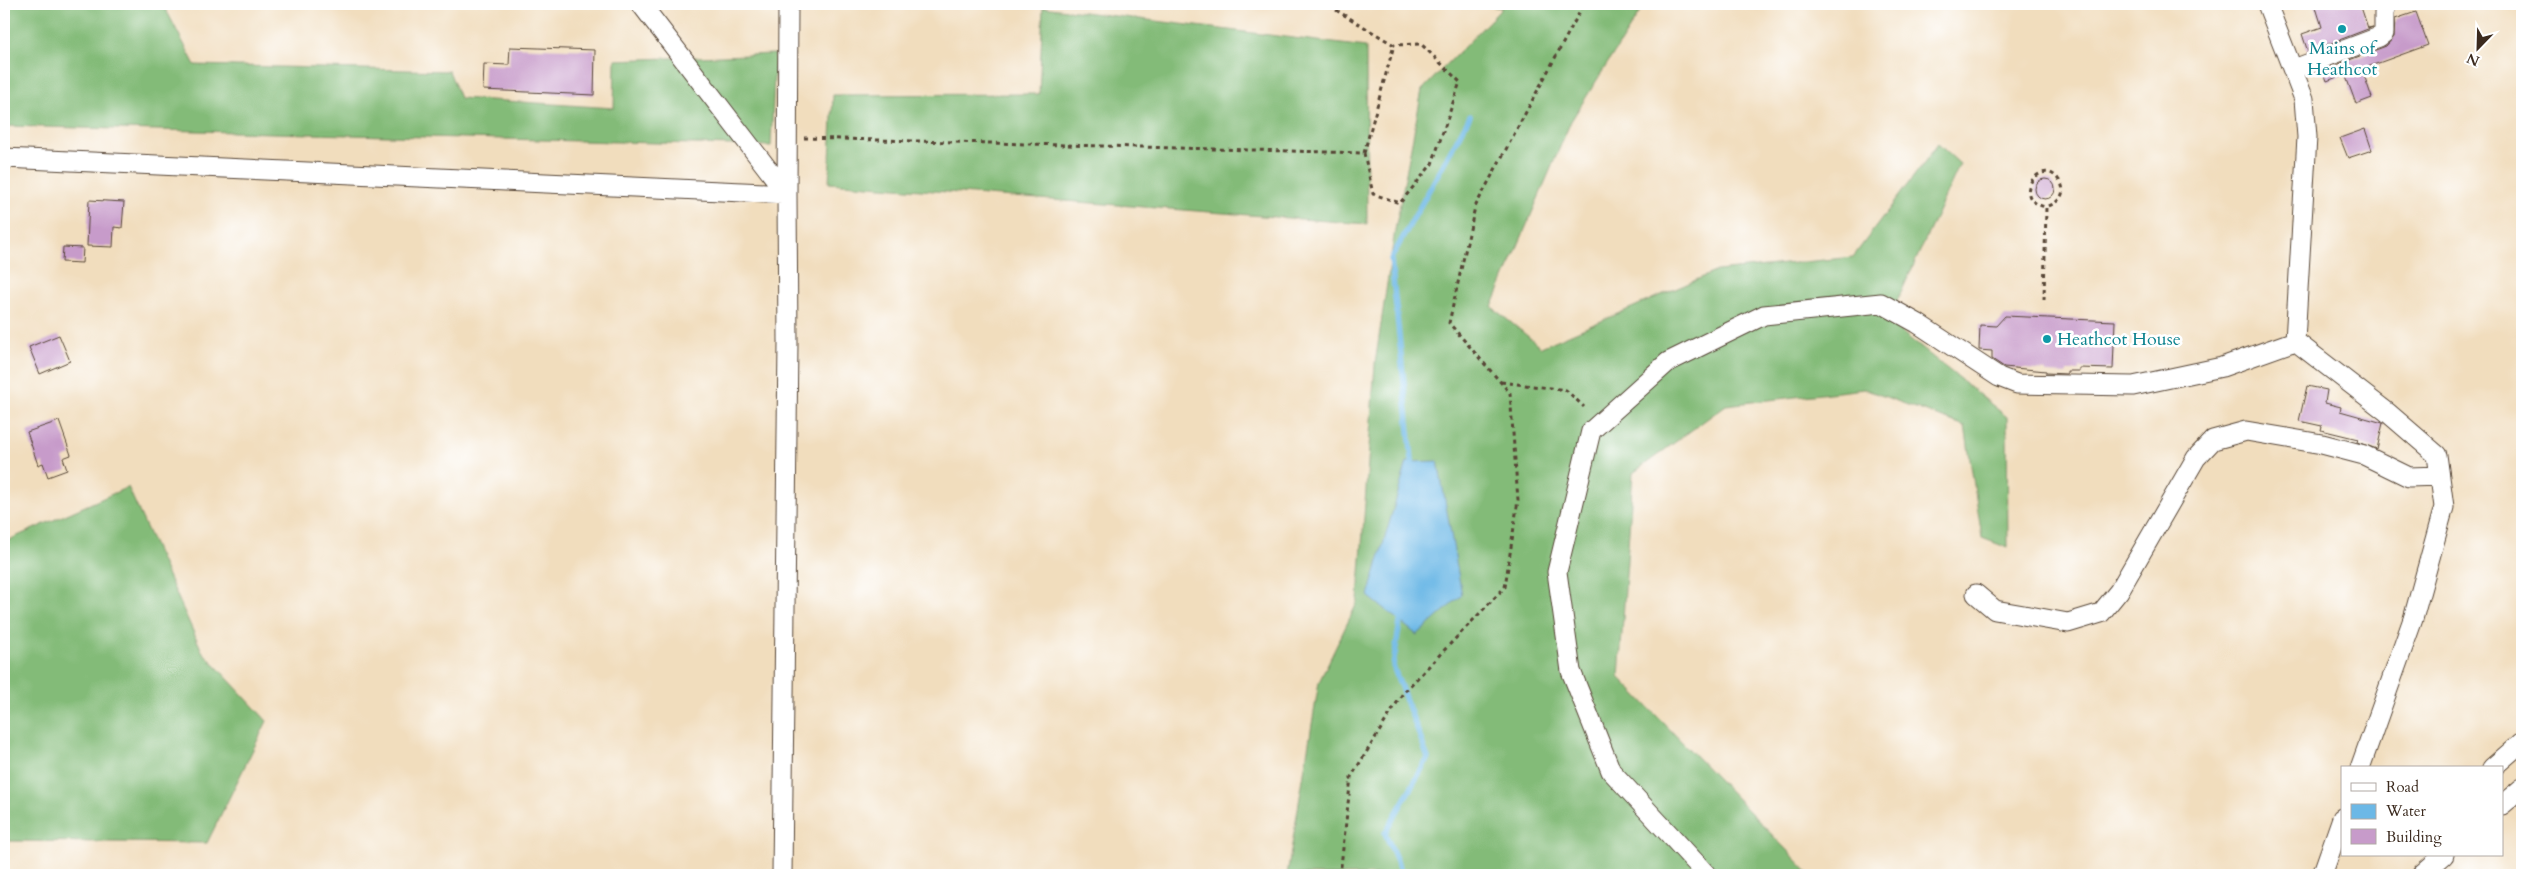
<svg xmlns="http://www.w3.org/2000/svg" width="2526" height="879" font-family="Cardo,serif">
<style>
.forest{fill:#83bb78;stroke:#5f724b}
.water{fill:#6cb8e6;stroke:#547182}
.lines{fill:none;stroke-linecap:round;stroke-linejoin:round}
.stream{stroke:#6cb8e6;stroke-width:5.5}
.building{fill:#c79bca}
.minor-casing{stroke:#564536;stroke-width:21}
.path{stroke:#564536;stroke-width:3;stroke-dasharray:4 4;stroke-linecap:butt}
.minor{stroke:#fff;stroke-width:19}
.culture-dot{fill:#0f9aa8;stroke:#fff;stroke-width:2}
.labels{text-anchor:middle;stroke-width:5;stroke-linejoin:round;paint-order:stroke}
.culture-label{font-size:18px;fill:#0d838f;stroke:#fff}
</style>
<rect width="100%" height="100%" fill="#fff"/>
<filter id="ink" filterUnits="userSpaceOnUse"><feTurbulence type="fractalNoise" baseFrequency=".02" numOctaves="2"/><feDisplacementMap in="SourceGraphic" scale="10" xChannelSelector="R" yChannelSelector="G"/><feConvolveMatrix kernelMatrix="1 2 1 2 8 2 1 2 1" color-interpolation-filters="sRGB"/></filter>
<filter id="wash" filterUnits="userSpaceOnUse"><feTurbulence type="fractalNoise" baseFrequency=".0096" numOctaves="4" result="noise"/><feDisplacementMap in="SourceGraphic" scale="20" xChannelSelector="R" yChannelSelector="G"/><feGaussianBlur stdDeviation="1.12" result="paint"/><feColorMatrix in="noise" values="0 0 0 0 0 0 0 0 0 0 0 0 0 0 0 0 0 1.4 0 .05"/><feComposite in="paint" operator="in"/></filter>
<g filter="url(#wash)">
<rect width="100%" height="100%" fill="#f1ddbd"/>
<!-- forest -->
<path class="forest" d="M10,4H163L195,65L449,71L460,98L614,108L615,60L775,54L771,146L4,126V58Z
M1479,4H1645L1571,121L1492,307L1541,347L1717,271L1853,257L1938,144L1960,164L1888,321L2007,417L2008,548L1982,538L1965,426L1864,389L1726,405L1633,473L1619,677L1811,875H1287L1319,682L1358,601L1375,364L1395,230L1422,90L1502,8Z
M1043,7L1366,47L1367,224L829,183L833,95L1039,94Z
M128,487L202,651L267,721L207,843L8,841L4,829V542Z"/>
<!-- water -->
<path class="water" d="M1438,461L1462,595L1417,635L1368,596L1407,462Z"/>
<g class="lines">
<!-- stream -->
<path class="stream" d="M1413,469L1391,259L1470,116
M1401,616L1393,666L1428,758L1385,833L1403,875"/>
</g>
<g id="blocks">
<!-- building -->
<path class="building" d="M2315,4H2360L2368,28L2373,27L2308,52L2302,34L2322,27Z
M2416,12L2428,45L2362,69L2372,98L2356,104L2345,74L2327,81L2323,70L2386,46L2394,37L2395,19Z
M510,47L595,50L594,95L483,90L484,64L509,65Z
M2365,129L2372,150L2348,158L2340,138Z
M2035 189a10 10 0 1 1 20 0a10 10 0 1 1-20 0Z
M89,200L124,202L122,228L114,227L113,247L87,246Z
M63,247L83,248L82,263L62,262Z
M2005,316L2115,321L2113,369L2079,368V371H2067V374L2046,373V371L2004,367L1992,359V351L1979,350L1980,325L1996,326Z
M59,335L70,361L40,374L29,347Z
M2307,386L2327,390L2325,403L2341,407L2340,411L2383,423L2377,449L2357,442L2358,439L2321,430L2322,426L2299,421Z
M59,421L71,455L63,458L67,470L48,477L43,463L38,465L27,432Z"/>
</g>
</g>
<g filter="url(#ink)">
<use href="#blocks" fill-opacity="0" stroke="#564536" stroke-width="1"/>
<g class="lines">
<!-- minor casing -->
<g class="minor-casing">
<path id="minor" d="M641,4L787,194
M2267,4L2304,99L2307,137L2295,341
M2294,69L2379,37L2384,33V13L2387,4
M4,158L787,194L788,343L782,875
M787,194L788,4
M1976,594L1995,610L2068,623L2101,613L2119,591L2196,458L2213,440L2246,431L2322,444L2364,455L2409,477L2440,476
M2492,768L2522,742
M2502,805L2522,788
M2422,874L2444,855
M1707,875L1611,771L1571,671L1557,572L1591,431L1668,362L1764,315L1881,303L1917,323L1999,377L2017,384L2133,386L2222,367L2295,341L2387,412L2437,455L2444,507L2413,619L2360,768
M2322,875L2342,818"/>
</g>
<!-- path -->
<path class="path" d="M804,138L1364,153L1394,45L1326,4
M1364,153L1373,194L1400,203L1432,164L1460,82L1421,44L1394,45
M2044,300L2046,207C2059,203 2069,192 2058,179C2041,156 2008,199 2046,207
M1501,382L1566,390L1584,407
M1340,875L1351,777L1403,693L1505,587L1518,500L1510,393L1449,323L1475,207L1584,4"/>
<!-- minor -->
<use href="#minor" class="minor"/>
</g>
</g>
<!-- markers -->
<g class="culture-dot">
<circle cx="2342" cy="29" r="5"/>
<circle cx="2047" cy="339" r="5"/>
</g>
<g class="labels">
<!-- culture labels -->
<g class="culture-label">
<text x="2342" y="54">Mains of<tspan x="2342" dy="21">Heathcot</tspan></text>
<text x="2057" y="345" text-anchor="start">Heathcot House</text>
</g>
</g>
<!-- margin -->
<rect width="2526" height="879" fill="none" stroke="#fff" stroke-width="20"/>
<!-- legend -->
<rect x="2341" y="766" width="162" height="90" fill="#ffffff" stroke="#b1aaa5"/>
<rect x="2351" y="783" width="25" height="8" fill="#ffffff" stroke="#b1aaa5"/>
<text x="2386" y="792" font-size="15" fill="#3b2a1e">Road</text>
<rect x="2351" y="804" width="25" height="15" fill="#6cb8e6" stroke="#b1aaa5"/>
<text x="2386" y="816" font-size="15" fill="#3b2a1e">Water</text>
<rect x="2351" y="829" width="25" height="15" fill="#c79bca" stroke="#b1aaa5"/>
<text x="2386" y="842" font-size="15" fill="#3b2a1e">Building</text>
<!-- north arrow -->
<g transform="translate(2478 48) rotate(203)" stroke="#ffffff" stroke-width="4" paint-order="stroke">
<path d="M0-4L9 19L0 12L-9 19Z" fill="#3b2a1e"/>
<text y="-8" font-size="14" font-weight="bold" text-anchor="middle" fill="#3b2a1e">N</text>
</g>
</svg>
